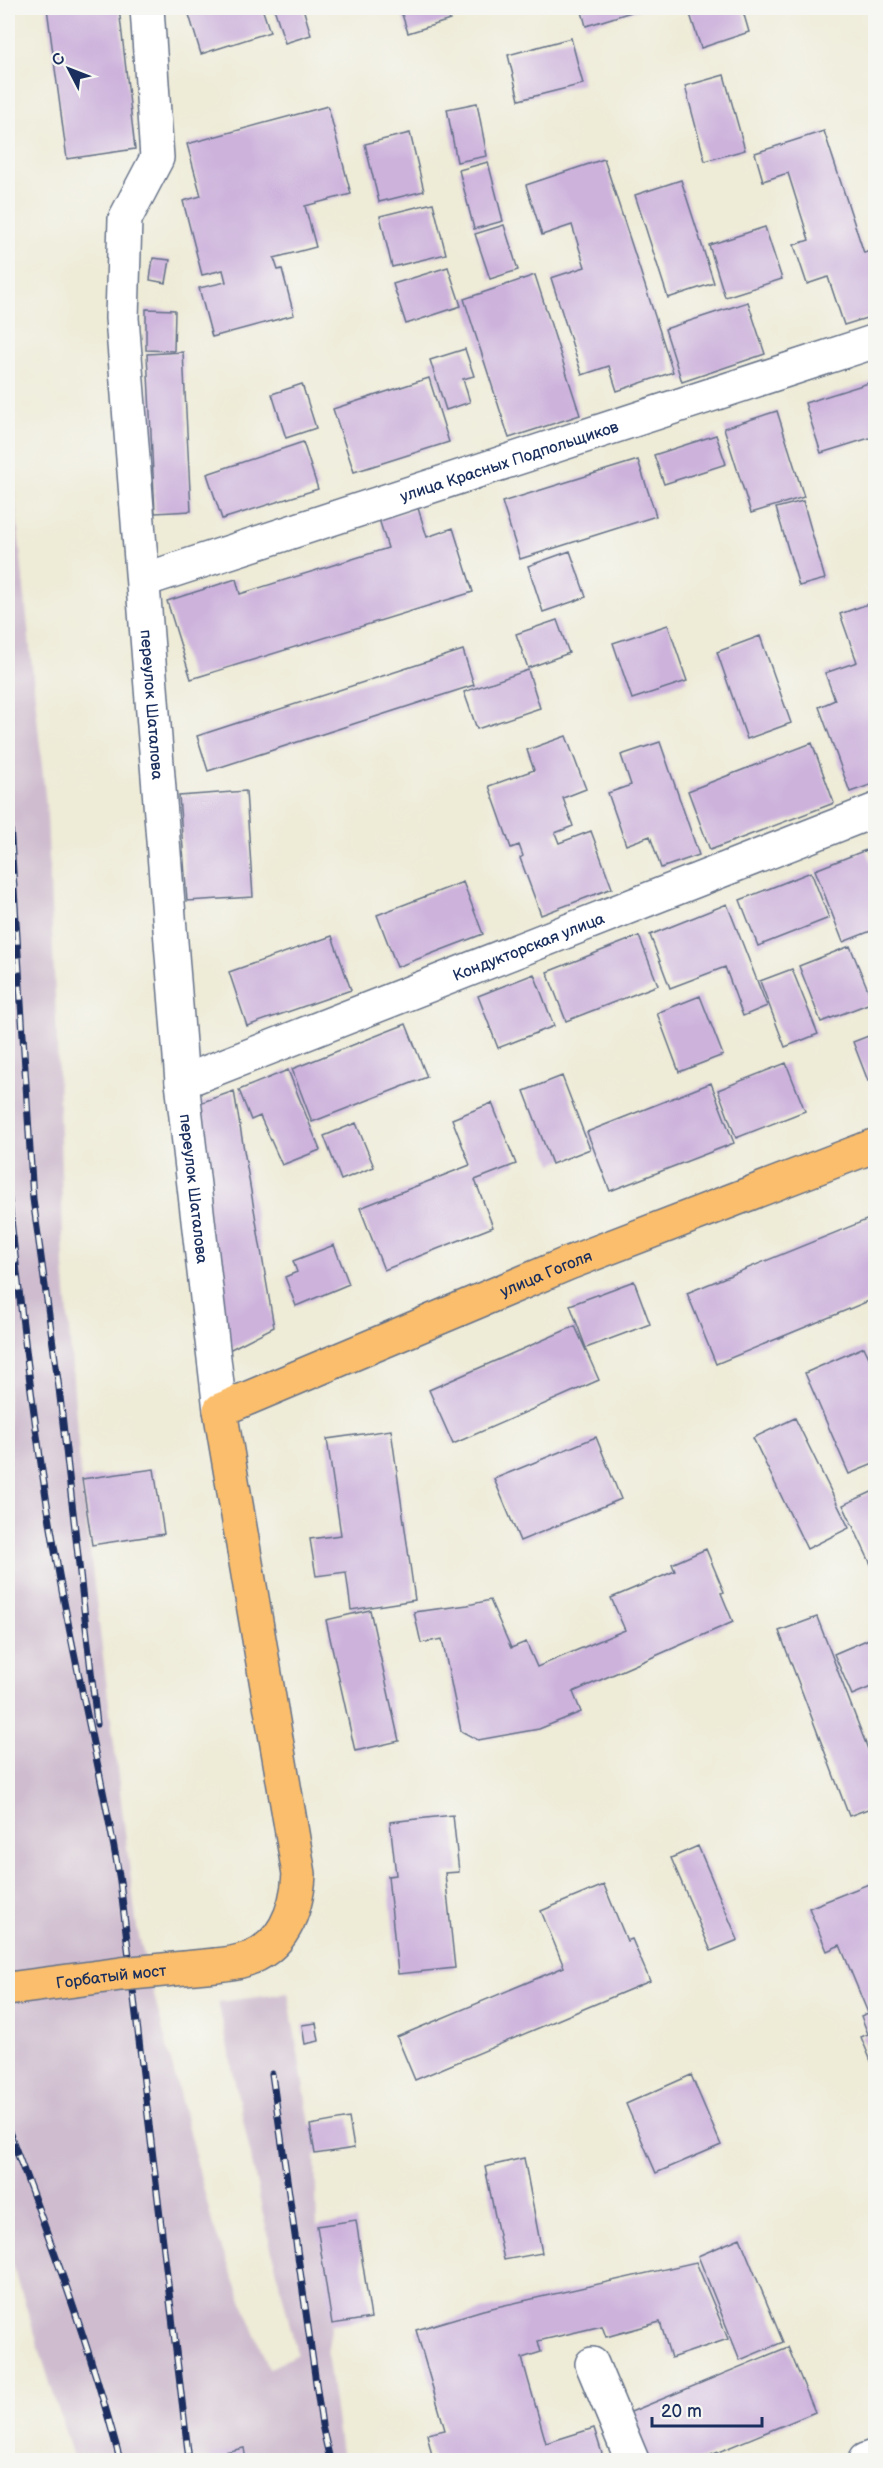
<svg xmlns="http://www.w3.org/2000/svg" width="883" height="2468" font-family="'Balsamiq Sans',sans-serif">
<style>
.industrial{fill:#cfbdcf}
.building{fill:#cdb3dc}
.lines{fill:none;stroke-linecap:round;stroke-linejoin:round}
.minor-casing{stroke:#657188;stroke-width:36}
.major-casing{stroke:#657188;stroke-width:36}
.minor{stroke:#fff;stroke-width:33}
.major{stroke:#fabe6d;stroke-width:33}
.rail-casing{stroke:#1b2f5e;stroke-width:7}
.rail{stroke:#f6f6f2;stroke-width:4.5;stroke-dasharray:14;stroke-linecap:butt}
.major-bridge-casing{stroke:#657188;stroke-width:36;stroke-linecap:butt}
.major-bridge{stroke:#fabe6d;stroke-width:33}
.labels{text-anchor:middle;stroke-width:5;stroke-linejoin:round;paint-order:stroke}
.street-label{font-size:16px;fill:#1b2f5e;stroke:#f6f6f2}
</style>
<rect width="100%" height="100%" fill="#f6f6f2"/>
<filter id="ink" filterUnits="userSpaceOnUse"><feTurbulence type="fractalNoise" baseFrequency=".0167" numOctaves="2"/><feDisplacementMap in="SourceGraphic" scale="12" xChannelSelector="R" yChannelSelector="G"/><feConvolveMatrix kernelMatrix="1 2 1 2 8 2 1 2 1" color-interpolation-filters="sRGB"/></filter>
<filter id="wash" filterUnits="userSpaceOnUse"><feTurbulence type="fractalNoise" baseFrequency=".008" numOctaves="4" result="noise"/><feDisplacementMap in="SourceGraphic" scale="24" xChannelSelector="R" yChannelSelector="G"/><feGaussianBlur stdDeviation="1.35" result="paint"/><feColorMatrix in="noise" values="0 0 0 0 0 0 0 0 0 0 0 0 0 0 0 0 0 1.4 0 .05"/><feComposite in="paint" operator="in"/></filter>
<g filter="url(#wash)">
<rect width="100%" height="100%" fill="#eeebd7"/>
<!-- industrial -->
<path class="industrial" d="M8,430L47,815L57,1041L64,1266L81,1480L137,1928L213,2226L269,2369L297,2354L264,2219L218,2002L288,1993L315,2154L317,2226L332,2324L327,2353L342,2460H74L8,2249Z"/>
<g id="blocks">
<!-- building -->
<path class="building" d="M47,8H119L135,149L67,159Z
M187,8H262L270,32L201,54Z
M274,8H303L311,35L285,43Z
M400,8H446L450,20L408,33Z
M581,8H644L586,26Z
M688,8H742L749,32L701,48Z
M571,38L583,84L519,100L508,55Z
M724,75L745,150L705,161L685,86Z
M477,103L487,156L457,162L447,109Z
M328,106L351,194L305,206L316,247L274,258L278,270L282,269L294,315L212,337L199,288L226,282L223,270L202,275L183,201L201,196L187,144Z
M824,131L864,253L876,249V315L844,325L828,277L807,284L794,245L809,240L788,173L763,181L755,153Z
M410,133L424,191L379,202L365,144Z
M604,159L673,372L617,391L609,366L582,375L551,278L585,267L572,225L542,235L526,185Z
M488,162L503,221L474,229L459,170Z
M681,180L714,283L668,298L635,195Z
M433,203L446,254L392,267L380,216Z
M504,225L518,270L490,279L475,234Z
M765,227L782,279L725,297L709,245Z
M153,258L170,260L166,283L150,280Z
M448,267L461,306L406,324L393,284Z
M535,275L580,415L509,438L464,299Z
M748,302L765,354L682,382L665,329Z
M146,309L175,310L174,351L146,350Z
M465,349L474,376L463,379L470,402L446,410L430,360Z
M183,352L191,511L155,513L147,354Z
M429,378L449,442L354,472L333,409Z
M875,381L876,436L821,453L805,403Z
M302,384L316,428L286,438L272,394Z
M777,411L804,497L751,513L724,428Z
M716,435L726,464L664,484L654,455Z
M303,442L318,489L222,519L207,474Z
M638,460L656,516L520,559L502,502Z
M803,501L825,579L799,586L776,508Z
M418,508L427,537L453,528L473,592L191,679L167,601L236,579L240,594L388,548L379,519Z
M570,551L586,597L543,612L528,566Z
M876,601V783L850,792L819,707L835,700L825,673L857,662L840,614Z
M557,620L569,653L528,668L516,634Z
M668,625L687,681L632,699L613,643Z
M760,636L791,723L747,739L717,652Z
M463,650L474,685L208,771L197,736Z
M528,670L540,708L477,729L464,692Z
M566,736L586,789L563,798L573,826L555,833L559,843L591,831L612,888L541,915L520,858L523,856L519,845L511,848L489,786L534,770L527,750Z
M660,742L699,855L661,868L650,836L626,845L608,793L631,785L621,755Z
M812,743L834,803L710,850L688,791Z
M246,791L253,897L187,901L179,796Z
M866,850L876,873V929L843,942L815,870Z
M811,872L829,918L758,946L740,900Z
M463,882L483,934L397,967L377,915Z
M727,904L767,1006L743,1016L725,967L670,988L650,935Z
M332,936L351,990L247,1026L229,972Z
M639,936L658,985L566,1021L547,972Z
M850,946L873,1002L821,1022L799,966Z
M792,969L818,1034L785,1047L760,981Z
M534,974L554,1026L498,1048L478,996Z
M700,996L723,1055L679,1072L657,1013Z
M406,1024L427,1077L312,1122L292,1069Z
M876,1033V1078L868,1081L853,1042Z
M786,1063L805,1111L736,1138L718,1090Z
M288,1070L320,1150L282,1165L260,1116L251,1120L239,1090Z
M562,1076L590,1149L552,1164L524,1091Z
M711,1083L734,1143L610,1191L587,1132Z
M234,1091L274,1327L225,1352L191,1106Z
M492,1103L516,1164L475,1180L493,1227L384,1270L360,1208L470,1165L452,1119Z
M356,1123L374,1167L341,1180L324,1136Z
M876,1216V1298L716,1364L687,1293Z
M334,1245L349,1284L296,1306L285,1277L297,1272L293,1261Z
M634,1281L650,1324L586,1348L570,1305Z
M575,1326L599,1380L453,1444L429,1390Z
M864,1347L876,1372V1463L849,1474L805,1373Z
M795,1418L849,1528L807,1549L753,1438Z
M391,1430L415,1600L351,1610L346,1572L316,1576L310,1539L341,1535L327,1439Z
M596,1437L621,1499L520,1541L494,1479Z
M154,1469L164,1534L92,1545L82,1479Z
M876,1490V1575L843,1505Z
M706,1549L724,1592L721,1593L733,1622L573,1692L581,1712L539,1729L478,1740L461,1731L442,1639L421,1643L414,1612L468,1605L490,1600L511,1648L526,1642L537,1667L625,1630L611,1598L675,1571L672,1564Z
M370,1610L399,1741L355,1751L326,1620Z
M817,1617L876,1770V1806L849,1816L779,1631Z
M876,1636V1685L852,1695L834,1654Z
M453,1815L459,1872L445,1873L455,1968L398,1974L388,1876L396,1875L390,1822Z
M698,1846L738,1940L711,1951L671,1858Z
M876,1881V2059L871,2061L861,2037L868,2034L861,2016L868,2013L840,1945L827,1951L809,1908Z
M604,1885L627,1941L632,1939L650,1981L415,2080L397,2037L564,1967L541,1911Z
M316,2023L319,2041L305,2044L302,2025Z
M691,2075L721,2145L656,2173L626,2104Z
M349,2118L354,2148L315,2154L310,2125Z
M524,2158L542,2253L504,2260L485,2167Z
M356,2220L371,2318L332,2324L317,2226Z
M740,2238L783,2342L740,2360L698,2256Z
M696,2262L728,2339L671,2358L660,2322L606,2337L602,2326L538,2341L541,2352L522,2358L546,2443L594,2428L604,2460H433L427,2434L445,2430L416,2330L483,2310Z
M788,2347L815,2412L699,2460H645L626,2414Z
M244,2448L246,2460H210V2455Z"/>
</g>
</g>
<g filter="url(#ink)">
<use href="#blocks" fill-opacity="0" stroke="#657188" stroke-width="1.5"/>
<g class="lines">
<!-- minor casing -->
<g class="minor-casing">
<g id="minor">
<path id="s1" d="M147,8L157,158L125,219L122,318L182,1082L220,1410"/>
<path id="s2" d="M144,580L876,341"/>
<path id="s3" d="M182,1082L876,810"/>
<path d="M592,2364L632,2460"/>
<path d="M865,2460L876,2456"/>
</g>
</g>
<!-- major casing -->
<g class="major-casing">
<g id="major">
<path id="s4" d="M216,1965C225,1964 235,1963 244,1960C283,1949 297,1910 299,1874L220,1410L569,1263L876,1145"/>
</g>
</g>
<!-- minor -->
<use href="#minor" class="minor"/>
<!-- major -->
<use href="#major" class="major"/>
<!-- rail casing -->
<g class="rail-casing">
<path id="rail" d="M8,790L33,1199L59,1388L97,1724
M8,1193C22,1317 35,1440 57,1563C75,1669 102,1774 120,1881L189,2460
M272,2074L322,2425L330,2460
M8,2129C50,2238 90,2347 120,2460"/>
</g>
<!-- rail -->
<use href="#rail" class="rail"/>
<!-- major-bridge casing -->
<g class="major-bridge-casing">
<g id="major-bridge">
<path id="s5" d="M8,1989L121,1974L216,1965"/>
</g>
</g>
<!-- major-bridge -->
<use href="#major-bridge" class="major-bridge"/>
</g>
</g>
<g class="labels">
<!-- street labels -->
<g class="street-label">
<text dy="6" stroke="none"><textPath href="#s2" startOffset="384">улица Красных Подпольщиков</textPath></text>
<text dy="6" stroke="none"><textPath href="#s1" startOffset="706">переулок Шаталова</textPath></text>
<text dy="6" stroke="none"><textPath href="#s3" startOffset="372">Кондукторская улица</textPath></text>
<text dy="6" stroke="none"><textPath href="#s1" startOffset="1192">переулок Шаталова</textPath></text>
<text dy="6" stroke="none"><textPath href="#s4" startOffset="962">улица Гоголя</textPath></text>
<text dy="6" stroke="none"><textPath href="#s5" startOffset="104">Горбатый мост</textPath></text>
</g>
</g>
<!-- margin -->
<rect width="883" height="2468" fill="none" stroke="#f6f6f2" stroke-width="30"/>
<!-- north arrow -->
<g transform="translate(69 69) rotate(312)" stroke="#f6f6f2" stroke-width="4.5" paint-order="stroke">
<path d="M0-4.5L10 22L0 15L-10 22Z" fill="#1b2f5e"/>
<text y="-9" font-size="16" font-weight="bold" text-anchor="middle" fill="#1b2f5e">С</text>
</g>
<!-- scale -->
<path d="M652 2417v9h110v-9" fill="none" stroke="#1b2f5e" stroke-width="3"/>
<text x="661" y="2417" font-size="18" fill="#1b2f5e" stroke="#f6f6f2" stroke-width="4.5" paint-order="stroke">20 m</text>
</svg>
